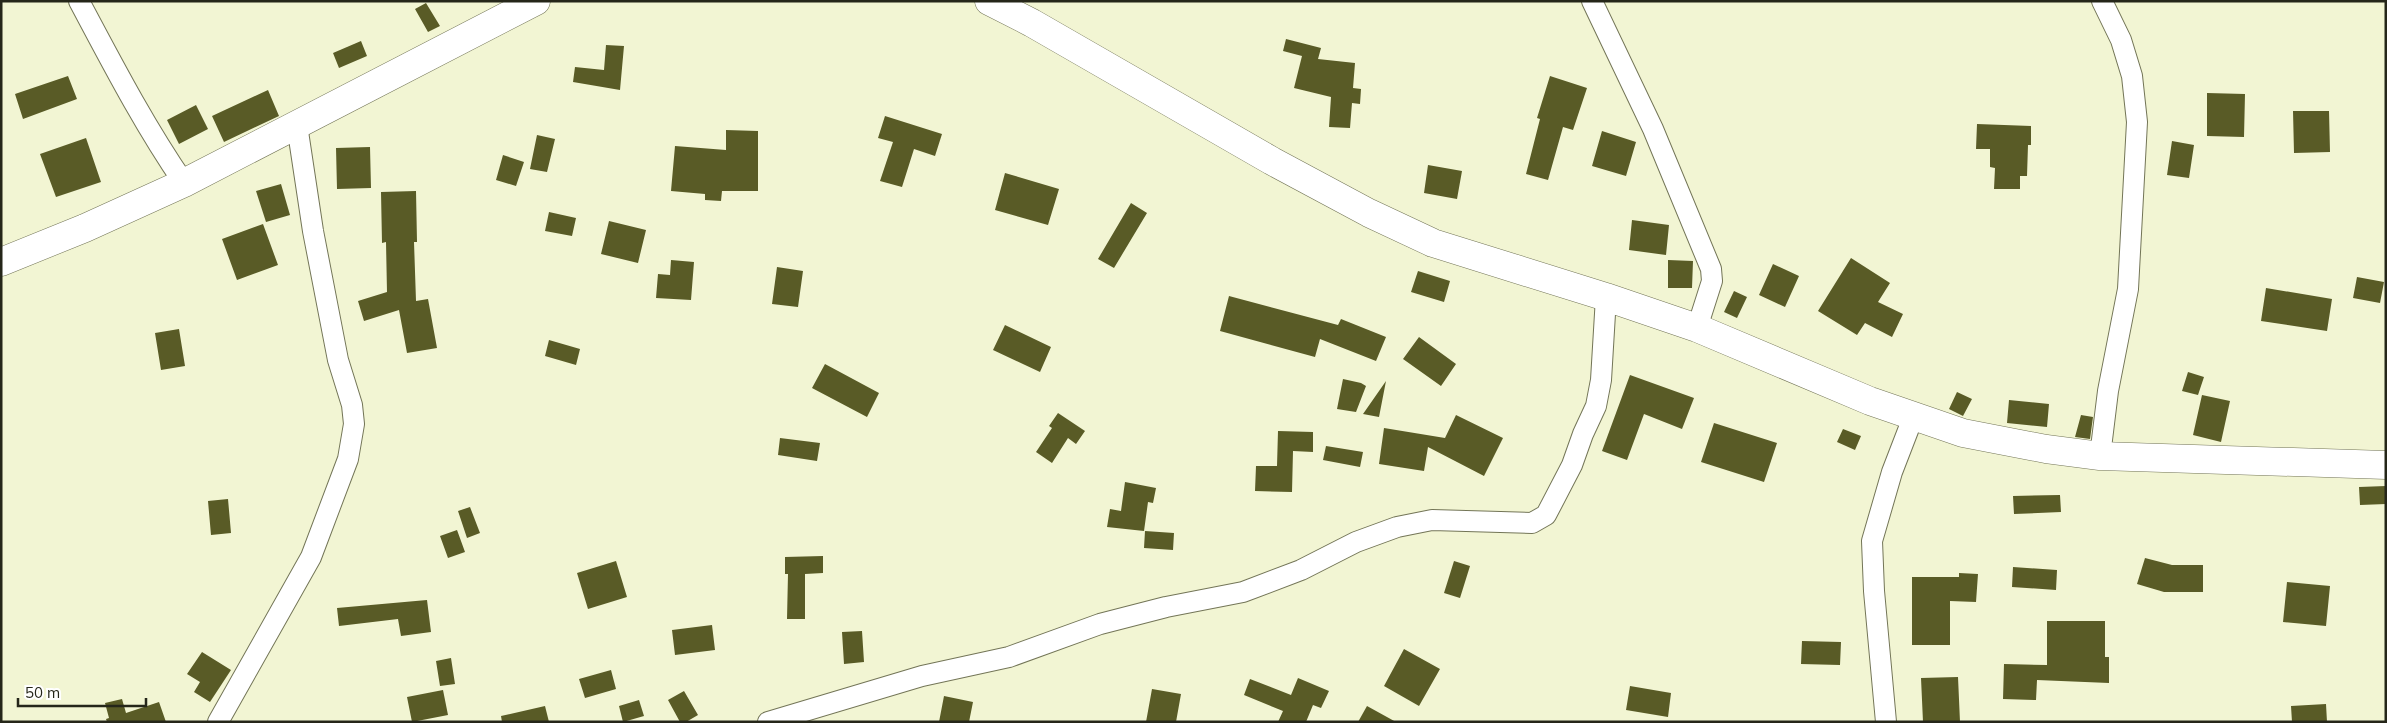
<svg xmlns="http://www.w3.org/2000/svg" width="2387" height="723" font-family="Mulish,sans-serif">
<style>
.building{fill:#595b26}
.lines{fill:none;stroke-linecap:round;stroke-linejoin:round}
.street-casing{stroke:#737557;stroke-width:22}
.secondary-casing{stroke:#737557;stroke-width:29}
.street{stroke:#fff;stroke-width:20}
.secondary{stroke:#fff;stroke-width:28}
</style>
<rect width="100%" height="100%" fill="#f2f5d3"/>
<!-- building -->
<path class="building" d="M426,3L440,26L428,32L415,9Z
M1286,39L1321,48L1318,59L1355,63L1353,88L1361,89L1360,104L1352,103L1350,128L1329,127L1331,97L1294,88L1302,56L1283,51Z
M361,41L367,56L339,68L333,53Z
M606,45L624,46L620,90L573,82L575,67L604,70Z
M68,76L77,99L23,119L15,94Z
M1550,76L1587,88L1573,130L1563,127L1548,180L1526,174L1540,119L1537,118Z
M268,90L279,116L224,142L212,116Z
M2207,93L2245,94L2244,137L2207,136Z
M196,105L208,129L179,144L167,120Z
M2293,111H2329L2330,152L2294,153Z
M885,116L942,134L935,156L914,149L902,187L880,181L893,142L878,138Z
M1977,124L2031,126V145H2028L2027,176H2020V189H1994L1995,168L1990,167V149H1976Z
M726,130L758,131V191H722L721,201L705,200V194L671,191L675,146L726,150Z
M1602,131L1636,142L1626,176L1592,166Z
M537,135L555,139L547,172L530,169Z
M86,138L101,182L56,197L40,154Z
M2172,141L2194,145L2189,178L2167,175Z
M370,147L371,188L337,189L336,148Z
M503,155L524,162L516,186L496,180Z
M1428,165L1462,171L1457,199L1424,193Z
M1005,173L1059,189L1048,225L995,210Z
M281,184L290,215L266,222L256,191Z
M416,191L417,242H414L416,301L428,299L437,348L407,353L399,310L364,321L358,301L387,292L386,242L382,243L381,192Z
M1131,203L1147,213L1114,268L1098,259Z
M549,212L576,218L572,236L545,231Z
M1632,220L1669,225L1666,255L1629,250Z
M609,221L646,230L638,263L601,254Z
M263,224L278,265L237,280L222,239Z
M1851,258L1890,283L1878,302L1903,314L1892,337L1865,323L1857,335L1818,311Z
M671,260L694,262L691,300L656,298L658,274L670,275Z
M1668,260L1693,261L1692,288H1668Z
M1773,264L1799,276L1785,307L1759,295Z
M777,267L803,271L798,307L772,304Z
M1418,271L1450,281L1444,302L1411,292Z
M2357,277L2384,282L2380,303L2353,298Z
M2266,288L2332,299L2327,331L2261,321Z
M1734,291L1747,297L1737,318L1724,312Z
M1229,296L1338,325L1341,319L1386,337L1376,361L1320,339L1315,357L1220,331Z
M1005,325L1051,347L1040,372L993,350Z
M179,329L185,366L161,370L155,333Z
M1419,337L1456,364L1441,386L1403,359Z
M549,340L580,349L576,365L545,356Z
M825,364L879,393L867,417L812,388Z
M2188,372L2204,377L2198,395L2182,391Z
M1630,375L1694,398L1682,429L1644,414L1627,460L1602,451Z
M1343,379L1361,383L1366,386L1356,412L1337,409Z
M1386,381L1379,417L1363,414Z
M1957,392L1972,399L1963,416L1949,409Z
M2202,395L2230,401L2221,442L2193,435Z
M2009,400L2049,404L2047,427L2007,423Z
M1058,413L1085,431L1076,444L1068,438L1052,463L1036,452L1052,428L1049,426Z
M1456,415L1503,438L1484,476L1428,447L1424,471L1379,464L1384,428L1445,438Z
M2081,415L2093,417L2090,439L2075,437Z
M1714,423L1777,443L1764,482L1701,462Z
M1843,429L1861,436L1855,450L1837,442Z
M1278,431L1313,432V452L1293,451L1292,492L1255,491L1256,466H1277Z
M780,438L820,443L817,461L778,455Z
M1326,446L1363,452L1360,467L1323,460Z
M1125,482L1156,488L1153,503L1148,502L1144,531L1107,527L1110,509L1121,511Z
M2386,486V504L2360,505L2359,487Z
M2060,495L2061,512L2014,514L2013,496Z
M228,499L231,533L211,535L208,501Z
M470,507L480,533L467,538L458,511Z
M457,530L465,552L448,558L440,536Z
M1145,531L1174,533L1173,550L1144,548Z
M823,556V573L805,574V619H787L788,574H785V557Z
M2145,558L2172,565H2203V592H2164L2137,584Z
M616,561L627,597L588,609L577,573Z
M1454,561L1470,566L1460,598L1444,593Z
M2013,567L2057,570L2056,590L2012,587Z
M1959,573L1978,574L1976,602L1950,601V645H1912V577H1959Z
M2287,582L2330,586L2326,626L2283,622Z
M427,600L431,632L401,636L398,619L339,626L337,608Z
M2047,621H2105V657H2109V683L2037,680L2036,700L2003,699L2004,664L2047,665Z
M712,625L715,650L675,655L672,630Z
M862,631L864,662L844,664L842,632Z
M1802,641L1841,642L1840,665L1801,664Z
M1404,649L1440,669L1419,706L1384,686Z
M202,652L231,670L210,702L194,692L200,682L187,674Z
M451,658L455,684L440,686L436,661Z
M611,670L616,689L585,698L579,679Z
M1958,677L1960,722H1923L1921,678Z
M1298,678L1329,691L1321,708L1313,705L1306,722H1278L1283,711L1244,695L1250,679L1291,695Z
M1630,686L1671,693L1668,717L1626,710Z
M1152,689L1181,694L1176,722H1146Z
M443,690L448,715L412,722L407,697Z
M684,691L698,715L686,722H680L668,700Z
M944,696L973,702L969,722H939Z
M122,699L126,713L159,702L166,722H107L106,719L109,718L105,703Z
M639,700L644,716L623,722L619,706Z
M2326,704L2327,722H2292L2291,706Z
M545,706L549,722H502L501,716Z
M1367,706L1396,722H1358Z"/>
<g class="lines">
<!-- street casing -->
<g class="street-casing">
<path id="street" d="M79,1C112,63 144,125 184,183
M1592,1L1653,129L1711,269L1712,281L1697,328
M2100,456L2108,391L2128,289L2137,122L2132,76L2121,40L2102,1
M218,722L311,557L348,459L354,424L352,405L338,360L313,231L297,125
M768,722L922,676L1009,657L1100,624L1166,607L1243,592L1301,570L1356,542L1397,527L1432,520L1532,523L1546,515L1572,465L1583,434L1596,406L1601,380L1606,297
M1886,722L1874,591L1872,541L1892,472L1914,415"/>
</g>
<!-- secondary casing -->
<g class="secondary-casing">
<path id="secondary" d="M989,1L1032,23L1272,161L1369,213L1433,243L1606,297L1697,328L1870,401L1963,433L2046,449L2100,456L2386,465
M1,262L85,228L184,183L536,1"/>
</g>
<!-- street -->
<use href="#street" class="street"/>
<!-- secondary -->
<use href="#secondary" class="secondary"/>
</g>
<!-- border -->
<rect width="2387" height="723" fill="none" stroke="#252619" stroke-width="5"/>
<!-- scale -->
<path d="M18 698v8h128v-8" fill="none" stroke="#252619" stroke-width="2.5"/>
<text x="25" y="698" font-size="15" fill="#252619" stroke="#ffffff" stroke-width="4" paint-order="stroke">50 m</text>
</svg>
